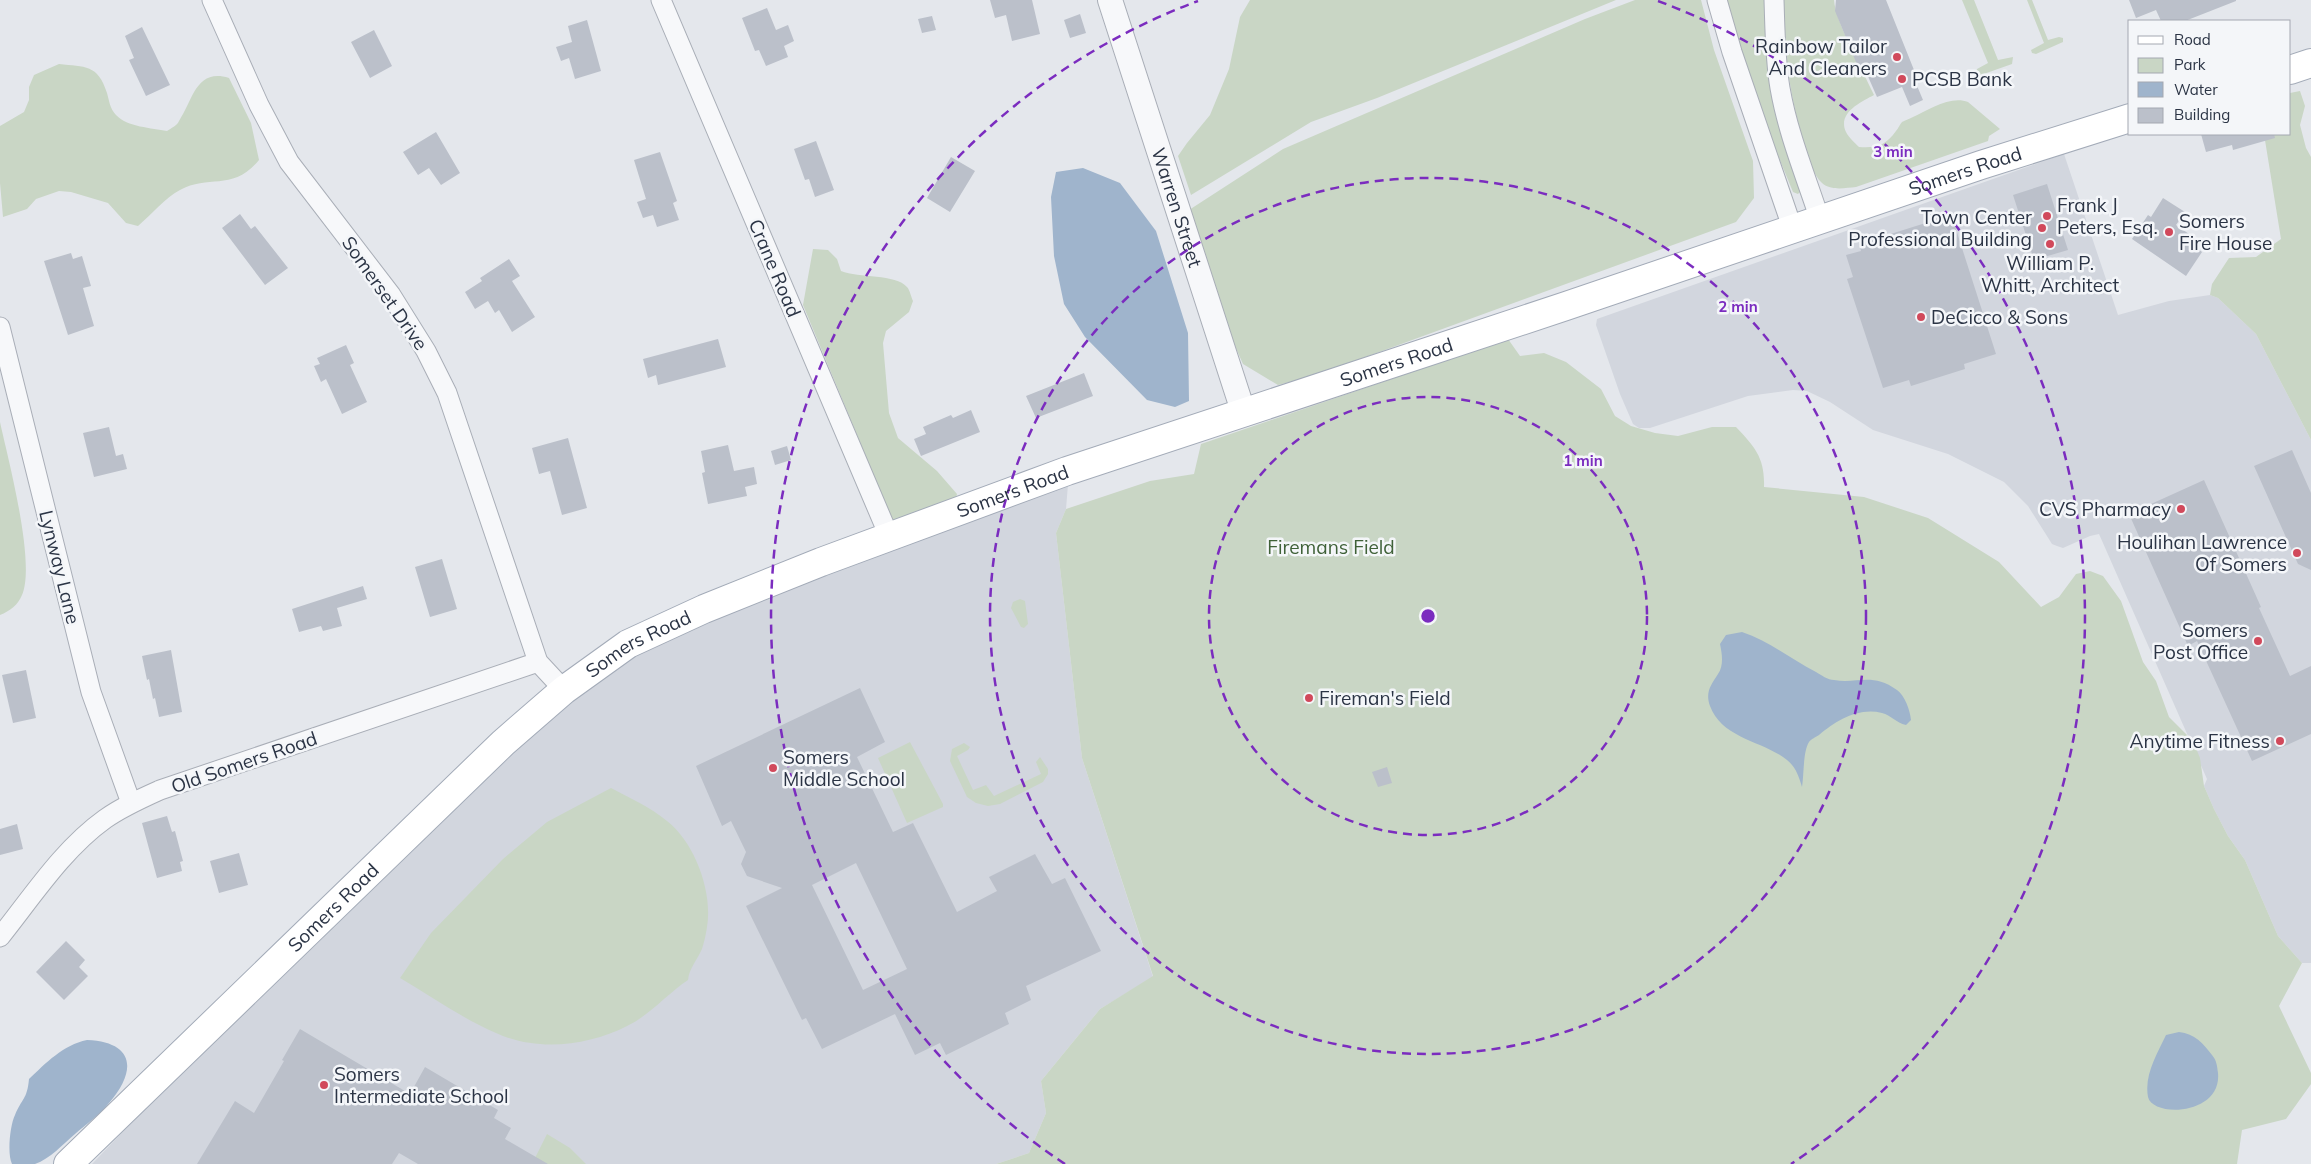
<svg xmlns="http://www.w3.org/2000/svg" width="2311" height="1164" font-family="Mulish,sans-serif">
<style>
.built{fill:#d2d6de}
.green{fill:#c9d6c5}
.water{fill:#9fb4cc}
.building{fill:#bbc0ca;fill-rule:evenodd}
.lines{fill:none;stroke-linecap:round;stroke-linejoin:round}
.minor-casing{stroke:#a9aeb7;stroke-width:21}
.tertiary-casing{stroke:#a9aeb7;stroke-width:26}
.primary-casing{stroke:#a3abb8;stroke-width:30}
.minor{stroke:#f7f8fa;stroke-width:19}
.tertiary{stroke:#f7f8fa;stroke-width:24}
.primary{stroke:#fff;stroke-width:28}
.ring{fill:none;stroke:#7b2cbf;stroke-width:2.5;stroke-dasharray:9 6}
.poi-dot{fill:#d1495b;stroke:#f4f6f9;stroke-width:2}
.labels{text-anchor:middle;stroke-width:5;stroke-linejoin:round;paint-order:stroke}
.poi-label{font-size:19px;fill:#2b3445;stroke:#f4f6f9;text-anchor:start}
.street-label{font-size:19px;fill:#2b3445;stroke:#f4f6f9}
.park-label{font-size:19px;fill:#3f6138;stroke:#f4f6f9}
.centre{fill:#7b2cbf;stroke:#f4f6f9;stroke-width:2.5}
.ring-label{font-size:15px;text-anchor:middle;font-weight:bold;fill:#7b2cbf;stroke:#f4f6f9;stroke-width:5;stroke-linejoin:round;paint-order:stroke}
</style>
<rect width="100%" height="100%" fill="#e4e7ec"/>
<!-- built -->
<path class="built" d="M2064,154L2118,315L2169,301L2210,295L2218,298L2256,334L2311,440V963H2302L2278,936L2245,860L2228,836L2214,809L2204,786L2207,779L2099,534L2090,536L2063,548L2057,546L2052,544L2028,506L2004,482L1948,454L1873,430L1830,402L1807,391L1793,390L1748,396L1650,428H1639L1633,424L1620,394L1596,325L1597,319Z
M1068,484L1066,509L1056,533L1082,758L1153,977L1100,1009L1041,1081L1046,1113L1029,1153L996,1164H92L190,1061L533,731L602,670L689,625Z"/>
<!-- green -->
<path class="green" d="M1250,0H1616L1377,98L1311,122L1191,195L1178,156L1187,143L1210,115L1229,69L1240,17Z
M1635,0H1701L1714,50L1753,161L1754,198L1736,222L1319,374L1278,385L1243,364L1230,335L1189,210L1283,149L1585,19Z
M1726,0H1765L1767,54L1800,189V192L1798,194L1793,192L1772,141L1730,19Z
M1782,0H1834C1835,21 1864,73 1874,95C1861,102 1837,113 1846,132C1849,138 1855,143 1859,147C1877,148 1885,146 1896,131C1898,129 1900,124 1902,122C1905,120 1910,119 1913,117C1928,110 1951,95 1968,102L2000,129L1989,136L1988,141L1856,187C1845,188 1831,191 1822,183C1813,175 1810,160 1806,149C1789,97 1785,54 1782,0Z
M1962,0H1974L1998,60L2013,57L2012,64L1978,76L1976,73L1977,69L1988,63Z
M2027,0H2032L2048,40L2059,37L2063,38V42L2036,54L2032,53L2031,50L2044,43Z
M59,64C85,67 98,64 107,93C109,100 110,109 116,115C127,127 152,128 167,131C171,128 177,126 179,121C193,100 196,68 229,78L251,123L259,160C233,192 209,174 180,190C165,198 152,214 138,226L126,223L108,203L71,192L59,191L36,199L27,209L3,217L0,183V126L24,112L29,100V87L34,75Z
M2300,91L2305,106L2300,125L2306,148L2311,157V440L2256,334L2218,298L2210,295L2212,284L2229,258L2256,257L2281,239L2264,134H2290V93Z
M813,249L828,250L837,259L841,271C859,278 896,274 907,287C910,290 911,297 913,301L909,312L886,331L883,343L889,413L898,438L937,471L957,494L954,506L894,524L803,305Z
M1508,339L1520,356L1544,353L1566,362L1601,389L1615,416L1631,426L1655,433L1678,436L1712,427H1736C1755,447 1765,458 1764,487L1864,497L1928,518L1999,562L2041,607L2059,597L2076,574L2090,571L2103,576L2121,601L2143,662L2156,681L2169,717L2193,741L2200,758L2204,786L2214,809L2228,836L2245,860L2278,936L2302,963L2279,1006L2311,1073V1084L2286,1119L2242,1130L2237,1164H996L1029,1153L1046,1113L1041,1081L1100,1009L1153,976L1082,758L1056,533L1066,509L1150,481L1194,474L1201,444Z
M0,422C8,459 36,563 22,595C18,605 10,611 0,615Z
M1020,599L1025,601L1028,624L1024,628L1021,627L1011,608L1013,602Z
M910,742L943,804V807L907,823L878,758Z
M964,743L970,747L968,750L957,756L973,790L986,785L994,796L1041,774L1036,762L1040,757L1048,769V774L1043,782L1000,804L988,806L976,803L967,797L950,761L952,749Z
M611,788C630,798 650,807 667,821C695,843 713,892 707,927C706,934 704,943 702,949C697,960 689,969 688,980C667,994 650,1015 627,1026C588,1046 537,1052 496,1033C463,1019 431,996 400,978L431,933L503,859L547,822Z
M547,1134L570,1148L586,1164H532Z"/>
<!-- water -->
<path class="water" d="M1083,168L1120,183L1156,231L1188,333L1189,401L1175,407L1147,400L1085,337L1064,304L1054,256L1051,197L1056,172Z
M1742,632C1769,641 1791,659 1816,672C1821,675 1828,680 1834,680C1858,684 1872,672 1897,690C1905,696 1910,710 1911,720L1906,725C1896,723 1891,715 1882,713C1858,707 1836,721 1819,735C1816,737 1811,739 1809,742C1803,751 1804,775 1802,787C1799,777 1796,767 1787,760C1764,741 1722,739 1710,706C1705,692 1711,685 1718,674C1724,665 1722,654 1720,644L1726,635Z
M2179,1032C2195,1034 2203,1043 2212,1055C2217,1061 2217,1066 2218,1073C2222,1115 2153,1118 2148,1097C2144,1075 2157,1054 2166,1035Z
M87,1040C135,1042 137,1071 109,1103C100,1115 86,1124 75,1134C63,1144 50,1159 35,1164C28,1164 19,1164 12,1164C7,1154 10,1125 15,1115C22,1098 27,1100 29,1079C46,1063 63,1045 87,1040Z"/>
<!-- building -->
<path class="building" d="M990,0H1032L1040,34L1012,41L1006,15L995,18Z
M1836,0H1886L1918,80L1915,81L1923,100L1910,106L1902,87L1877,97L1863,65L1858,67L1835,11Z
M2129,0H2236V1L2185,21H2161L2156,10L2136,18Z
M767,8L776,30L788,25L794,41L784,46L788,57L766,66L759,50L755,51L742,18Z
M1080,14L1086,33L1070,38L1064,20Z
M932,16L936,30L922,33L918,19Z
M587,20L601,71L575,79L569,58L561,61L556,47L572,42L568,26Z
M142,27L170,85L146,96L129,60L134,58L125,36Z
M374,30L392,66L370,78L351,42Z
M436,132L460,173L441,185L429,168L418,175L403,152Z
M2201,134H2274L2275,138L2233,150L2232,145L2206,152Z
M816,141L834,190L815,197L809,179L805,180L794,149Z
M660,152L677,201L673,203L679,220L657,227L653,215L643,218L637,202L646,199L634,160Z
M951,157L975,171L950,212L927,198Z
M2047,184L2068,250L2034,260L2013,195Z
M2163,198L2185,212L2176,225L2202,243L2198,249L2202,252L2186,276L2132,239L2148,215L2151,217Z
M240,214L251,229L255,226L288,268L265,285L222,228Z
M1935,220L1937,225L1953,220L1996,354L1964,364L1965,369L1911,386L1909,380L1883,388L1847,279L1853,277L1846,255L1861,251L1859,244Z
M71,253L73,259L82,256L91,286L83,288L94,326L68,335L44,261Z
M509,259L520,276L512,281L535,317L512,332L499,310L495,313L488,301L475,309L465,292L482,281L480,278Z
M718,339L726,367L658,385L656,375L648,378L643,359Z
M346,345L354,363L350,365L367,402L342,414L326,379L321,382L314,366L320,364L317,358Z
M1084,373L1093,396L1036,418L1026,396Z
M971,410L980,432L921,456L914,439L926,434L923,427L951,415L953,418Z
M109,427L116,456L123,454L127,469L94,477L83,433Z
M568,438L587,508L562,515L550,471L539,474L532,448Z
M728,445L734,471L754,467L757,484L745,487L747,496L708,504L702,473L705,472L701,451Z
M787,446L791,460L775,465L771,451Z
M2292,450L2311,493V570L2298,564L2254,466Z
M2204,480L2261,607L2259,608L2290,676L2311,666V734L2252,761L2197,641L2188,646L2129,514Z
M442,559L457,609L430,617L415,567Z
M363,586L367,599L337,608L342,626L323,631L321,626L299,632L292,609Z
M171,650L182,712L159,717L155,698L153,699L149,679L147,680L142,656Z
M26,670L36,718L13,723L2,675Z
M860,688L885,742L857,757L893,832L913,823L957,912L997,891L989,877L1035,854L1052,884L1065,878L1101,951L1026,986L1031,1000L1005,1013L1009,1024L946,1055L940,1043L915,1055L895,1014L822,1049L806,1018L802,1020L746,906L782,888L747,876L741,864L746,852L731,821L722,826L696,766ZM856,863L907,969L863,990L812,885Z
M1387,767L1392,783L1378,787L1372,772Z
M167,816L172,832L175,831L183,861L180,862L182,871L157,878L142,823Z
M17,824L23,849L0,855V829Z
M239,853L248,885L219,893L210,861Z
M66,941L85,960L79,967L88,976L64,1000L36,972Z
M300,1029L410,1094L425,1067L498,1110L494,1118L511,1128L505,1139L548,1164H418L399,1153L392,1164H197L235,1101L254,1113L284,1061L282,1060Z"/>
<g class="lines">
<!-- minor casing -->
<g class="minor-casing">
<path id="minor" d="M212,0L259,105L289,162L391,295L426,351L447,393L538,662L564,690
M661,0L889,536
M1717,0L1732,52L1793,230
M1774,0C1775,29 1775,59 1780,88C1788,134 1806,177 1820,220
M0,327L91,692L131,803
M0,937C32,897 63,849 105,819C122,807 140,799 160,790L538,662"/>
</g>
<!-- tertiary casing -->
<g class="tertiary-casing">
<g id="tertiary">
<path id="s1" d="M1110,0L1244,414"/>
</g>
</g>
<!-- primary casing -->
<g class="primary-casing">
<g id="primary">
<path d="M2290,70L2311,63"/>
<path id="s2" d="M68,1164L503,743L564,690L628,644L704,609L821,562L1067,471L1566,306L1981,165L2130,118"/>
</g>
</g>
<!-- minor -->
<use href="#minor" class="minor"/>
<!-- tertiary -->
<use href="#tertiary" class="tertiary"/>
<!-- primary -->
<use href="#primary" class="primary"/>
</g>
<!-- distance rings -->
<g class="ring">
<circle cx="1428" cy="616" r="219"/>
<circle cx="1428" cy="616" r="438"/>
<path d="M1065 1164A657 657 0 0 1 1198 1M1658 1A657 657 0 0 1 1791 1164"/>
</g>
<!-- markers -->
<g class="poi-dot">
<circle cx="1897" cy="57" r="5"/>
<circle cx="1902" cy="79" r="5"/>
<circle cx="2047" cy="216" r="5"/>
<circle cx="2042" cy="228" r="5"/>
<circle cx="2169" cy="232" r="5"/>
<circle cx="2050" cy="244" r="5"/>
<circle cx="1921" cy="317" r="5"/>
<circle cx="2181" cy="509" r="5"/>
<circle cx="2297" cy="553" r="5"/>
<circle cx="2258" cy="641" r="5"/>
<circle cx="1309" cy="698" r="5"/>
<circle cx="2280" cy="741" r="5"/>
<circle cx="773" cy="768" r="5"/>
<circle cx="324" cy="1085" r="5"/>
</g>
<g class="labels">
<!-- poi labels -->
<g class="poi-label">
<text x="1887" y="53" text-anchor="end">Rainbow Tailor<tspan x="1887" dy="22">And Cleaners</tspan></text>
<text x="1912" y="86">PCSB Bank</text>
<text x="2057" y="212">Frank J<tspan x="2057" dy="22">Peters, Esq.</tspan></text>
<text x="2032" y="224" text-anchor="end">Town Center<tspan x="2032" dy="22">Professional Building</tspan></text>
<text x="2179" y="228">Somers<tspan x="2179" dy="22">Fire House</tspan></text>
<text x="2050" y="270" text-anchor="middle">William P.<tspan x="2050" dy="22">Whitt, Architect</tspan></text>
<text x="1931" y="324">DeCicco &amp; Sons</text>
<text x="2171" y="516" text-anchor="end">CVS Pharmacy</text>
<text x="2287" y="549" text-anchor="end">Houlihan Lawrence<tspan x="2287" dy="22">Of Somers</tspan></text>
<text x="2248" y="637" text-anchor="end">Somers<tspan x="2248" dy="22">Post Office</tspan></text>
<text x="1319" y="705">Fireman's Field</text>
<text x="2270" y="748" text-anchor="end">Anytime Fitness</text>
<text x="783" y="764">Somers<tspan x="783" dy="22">Middle School</tspan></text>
<text x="334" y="1081">Somers<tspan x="334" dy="22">Intermediate School</tspan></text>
</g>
<!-- street labels -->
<g class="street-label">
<text dy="7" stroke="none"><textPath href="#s2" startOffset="2184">Somers Road</textPath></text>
<text dy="7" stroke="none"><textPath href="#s1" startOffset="218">Warren Street</textPath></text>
<text transform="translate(775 268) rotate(67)" y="7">Crane Road</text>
<text transform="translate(385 293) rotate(55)" y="7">Somerset Drive</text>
<text dy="7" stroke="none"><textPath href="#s2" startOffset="1584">Somers Road</textPath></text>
<text dy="7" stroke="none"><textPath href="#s2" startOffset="1179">Somers Road</textPath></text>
<text transform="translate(60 567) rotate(76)" y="7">Lynway Lane</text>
<text dy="7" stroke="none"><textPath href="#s2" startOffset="774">Somers Road</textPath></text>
<text transform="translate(244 762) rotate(-19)" y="7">Old Somers Road</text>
<text dy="7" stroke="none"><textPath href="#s2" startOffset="369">Somers Road</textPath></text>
</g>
<!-- park labels -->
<g class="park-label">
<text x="1331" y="554">Firemans Field</text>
</g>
</g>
<circle cx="1428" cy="616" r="8" class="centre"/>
<g class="ring-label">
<text x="1893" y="157">3 min</text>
<text x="1738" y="312">2 min</text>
<text x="1583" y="466">1 min</text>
</g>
<!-- legend -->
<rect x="2128" y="20" width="162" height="115" fill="#f4f6f9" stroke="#a4a8b1"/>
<rect x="2138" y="36" width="25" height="8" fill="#ffffff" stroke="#a4a8b1"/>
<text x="2174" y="45" font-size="15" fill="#2b3445">Road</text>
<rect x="2138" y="58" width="25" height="15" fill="#c9d6c5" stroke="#a4a8b1"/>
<text x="2174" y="70" font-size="15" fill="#2b3445">Park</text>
<rect x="2138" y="82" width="25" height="15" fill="#9fb4cc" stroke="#a4a8b1"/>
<text x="2174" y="95" font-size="15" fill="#2b3445">Water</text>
<rect x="2138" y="108" width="25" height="15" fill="#bbc0ca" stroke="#a4a8b1"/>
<text x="2174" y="120" font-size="15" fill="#2b3445">Building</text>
</svg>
